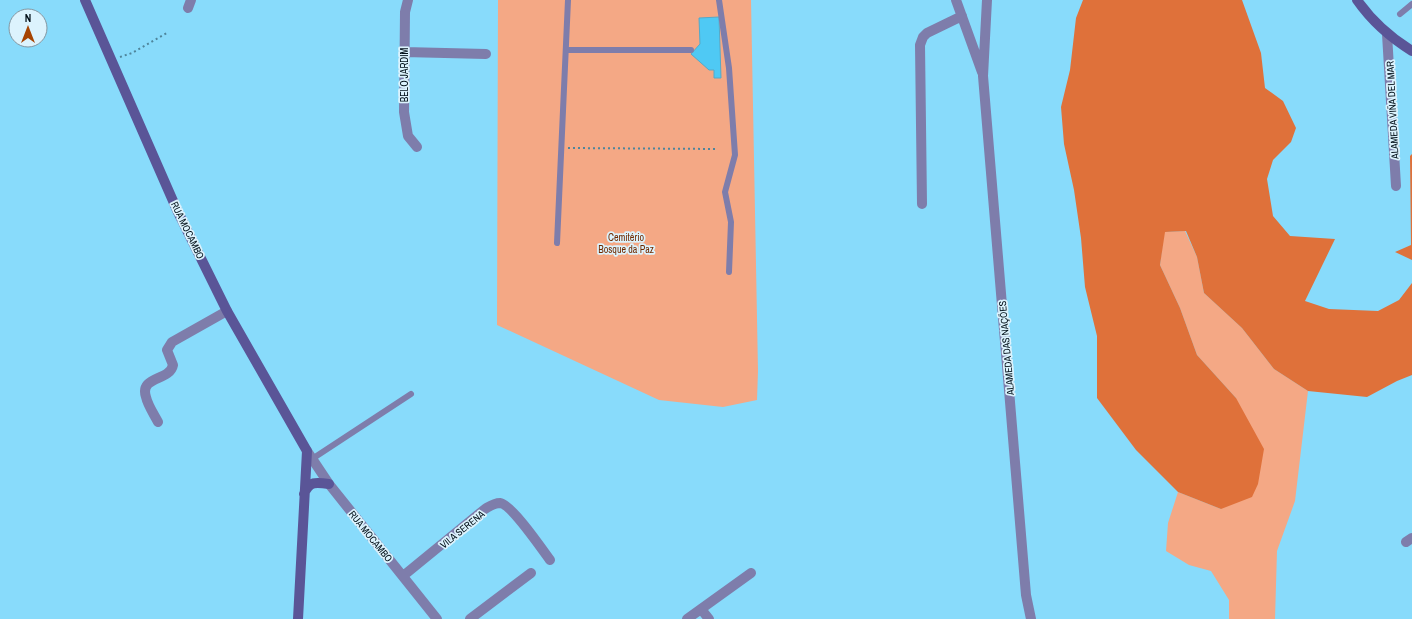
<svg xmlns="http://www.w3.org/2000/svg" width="1412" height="619" font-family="'Archivo Narrow',sans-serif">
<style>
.green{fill:#f4a885}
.forest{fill:#df713a}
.building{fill:#4fc9f4;stroke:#56a9c8}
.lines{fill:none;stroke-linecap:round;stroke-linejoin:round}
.path{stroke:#4f859b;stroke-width:2;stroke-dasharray:2 3;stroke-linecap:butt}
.service{stroke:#7e7dab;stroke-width:6}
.minor{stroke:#7e7dab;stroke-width:10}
.secondary{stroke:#5a5597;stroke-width:10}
.labels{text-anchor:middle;stroke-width:3.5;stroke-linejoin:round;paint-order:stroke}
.street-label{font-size:10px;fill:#000e17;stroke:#dcf3fd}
.park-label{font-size:10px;fill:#702a00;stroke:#dcf3fd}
</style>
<rect width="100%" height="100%" fill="#88dbfb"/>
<!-- green -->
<path class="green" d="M498,0H751L758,371L757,400L723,407L659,400L497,325Z
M1185,231L1197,257L1204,293L1242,328L1274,369L1308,391L1295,501L1277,551L1275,619H1229V600L1211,571L1189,565L1166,551L1168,523L1178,492L1221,509L1236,398L1197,355L1180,308L1160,265L1164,232Z"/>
<!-- forest -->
<path class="forest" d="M1083,0H1242L1261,53L1265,88L1283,101L1296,128L1291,142L1273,160L1267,179L1273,216L1290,236L1335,239L1305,301L1329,309L1378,311L1399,300L1412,283V375L1397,381L1367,397L1308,391L1274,369L1242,328L1204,293L1197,257L1186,231L1165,232L1160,265L1180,308L1197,355L1236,398L1264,449L1258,484L1252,497L1221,509L1178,492L1136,450L1097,398V336L1085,287L1081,238L1074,190L1064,144L1061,107L1070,70L1076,18Z
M1412,154V260L1395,252L1411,245L1410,156Z"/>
<!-- building -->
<path class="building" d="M719,17L721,78H714V70H709L691,54L700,44L699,18Z"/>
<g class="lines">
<!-- path -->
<path class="path" d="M120,57L132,53L167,33
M568,148L717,149"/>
<!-- service -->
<path class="service" d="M719,0L729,68L735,155L725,192L731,222L729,272
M1400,14L1412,4
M566,50H691
M557,243L568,0
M312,459L411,394"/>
<!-- minor -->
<path class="minor" d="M408,0L405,12L404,112L408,136L417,147
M956,0L982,72
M987,0L983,76L1026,595L1031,619
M188,8L191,0
M1387,34L1396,186
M404,52L486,54
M922,204L920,45L923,37L927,33L962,16
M158,422C154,414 148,406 146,397C139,376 170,381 173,365L167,350L172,342L227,311
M307,451L329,484L437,619
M1406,542L1412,538
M403,576L485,509C490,506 494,503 500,503C511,504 542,549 550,560
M701,609L709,619
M470,619L531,573
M687,619L751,573"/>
<!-- secondary -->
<path class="secondary" d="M85,0L177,210L227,311L307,451L298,619
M1357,0C1371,20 1391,38 1412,51
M304,494C309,481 316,482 329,484"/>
</g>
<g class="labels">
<!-- street labels -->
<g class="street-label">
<text transform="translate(404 75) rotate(-90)" y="4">BELO JARDIM</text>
<text transform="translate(1392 110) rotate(-93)" y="4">ALAMEDA VIÑA DEL MAR</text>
<text transform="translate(188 230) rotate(64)" y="4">RUA MOCAMBO</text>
<text transform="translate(1006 348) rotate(-95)" y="4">ALAMEDA DAS NAÇÕES</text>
<text transform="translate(462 529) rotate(-39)" y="4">VILA SERENA</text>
<text transform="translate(371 536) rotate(51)" y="4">RUA MOCAMBO</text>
</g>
<!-- park labels -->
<g class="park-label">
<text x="626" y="241">Cemitério<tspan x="626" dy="12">Bosque da Paz</tspan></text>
</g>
</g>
<!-- north arrow -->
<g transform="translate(28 28)"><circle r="19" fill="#dcf3fd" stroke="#8497a1"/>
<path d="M0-3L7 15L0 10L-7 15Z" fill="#a64402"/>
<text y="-6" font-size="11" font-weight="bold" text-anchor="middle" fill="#000e17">N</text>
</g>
</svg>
